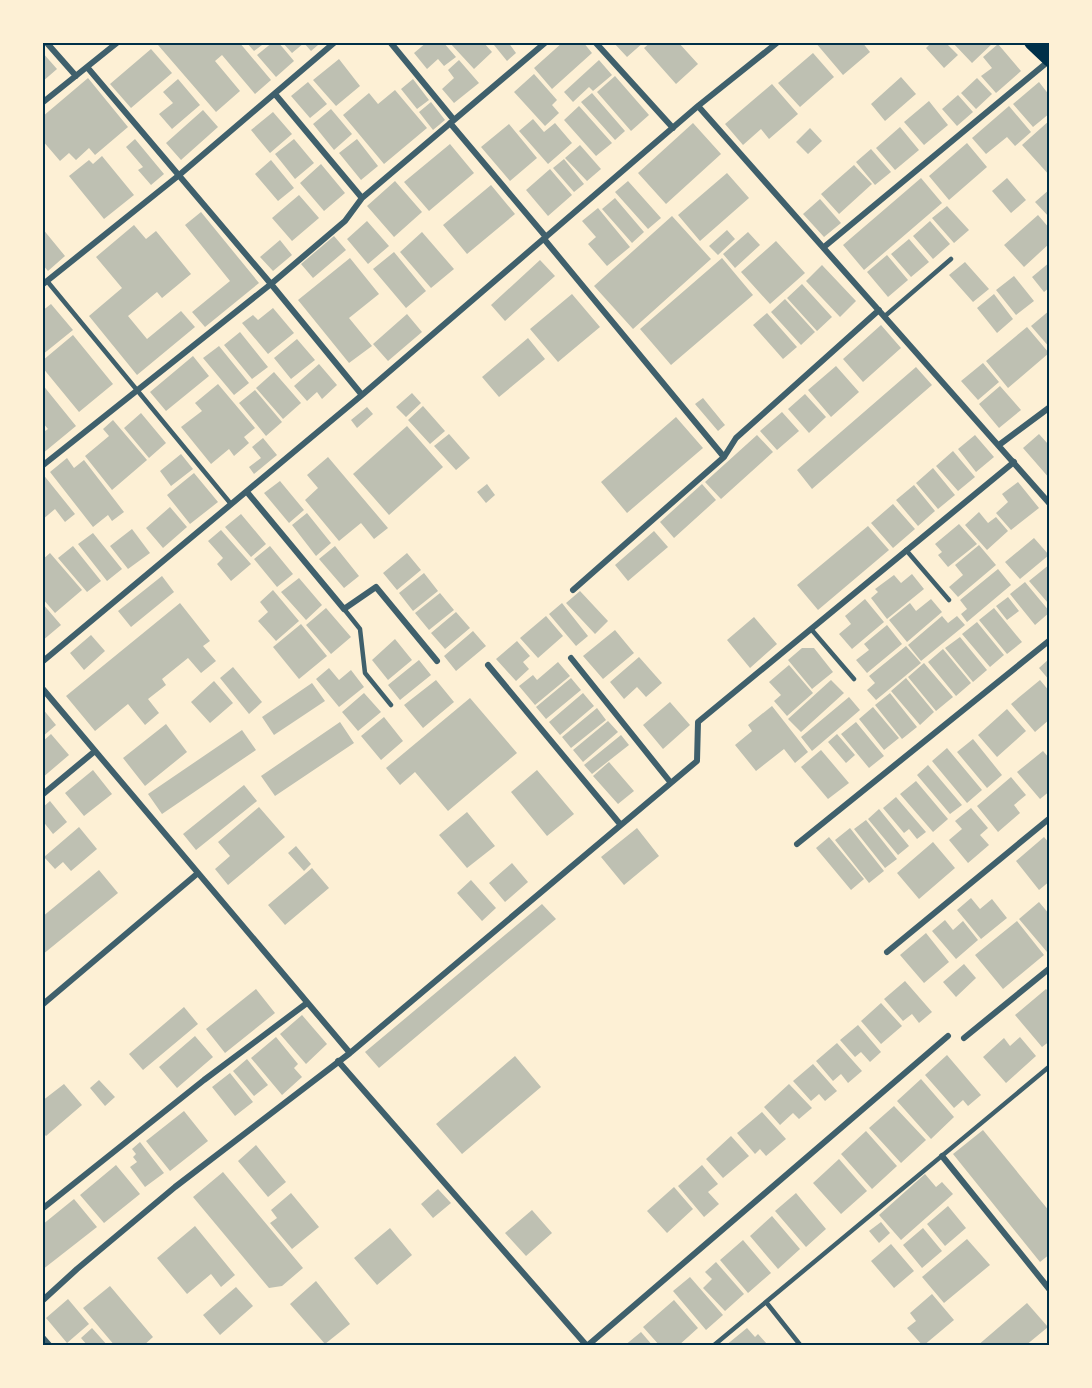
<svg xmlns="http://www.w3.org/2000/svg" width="1092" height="1388" font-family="'Alegreya Sans',sans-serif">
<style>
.building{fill:#bec0b2}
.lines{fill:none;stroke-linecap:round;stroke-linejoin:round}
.service{stroke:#3f606c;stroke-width:4.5}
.minor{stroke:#3f606c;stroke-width:6}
.trunk{stroke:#003049;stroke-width:16}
.neatline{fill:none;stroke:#003049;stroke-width:2}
</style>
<rect width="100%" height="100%" fill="#fdf0d5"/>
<!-- building -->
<path class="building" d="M161,42H239L271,80L255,94L222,55L215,61L240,91L216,112L158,45Z
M246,42H266L254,51Z
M273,42H278L294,61L276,77L257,55Z
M282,42H315L318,45L311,51L304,43L292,53Z
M427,42H443L456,57L444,66L438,59L427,69L414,53Z
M449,42H483L492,52L474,69Z
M497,42H508L516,53L507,61L494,45Z
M563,42H583L592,53L552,89L534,68Z
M613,42H644L627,57Z
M651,42H678L698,64L676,84L644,48Z
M815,42H862L870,52L843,75Z
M932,42H945L958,55L944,68L926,48Z
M952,42H994L972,63Z
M998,44L1021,71L996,93L981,76L992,68L983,57Z
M151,49L172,73L131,108L110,84Z
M42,52L57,69L42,82Z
M813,53L834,77L800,107L778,83Z
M339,59L360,86L336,106L313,80Z
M459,60L479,83L454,103L442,89L454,78L448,70Z
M599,60L612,75L593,91L589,87L573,102L564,92Z
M534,74L557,100L552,105L559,113L545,126L514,92Z
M615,76L649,115L631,131L597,92Z
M901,77L916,94L885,121L871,104Z
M88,78L128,127L95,155L89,148L76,160L69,153L60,161L42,140V117Z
M977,78L992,94L976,109L961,93Z
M178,79L200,105L172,129L159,114L173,103L163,92Z
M413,79L429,100L417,109L401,89Z
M308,82L327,104L310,118L291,96Z
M1039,82L1050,96V113L1033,127L1013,104Z
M772,84L798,114L769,139L761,129L743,145L725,124Z
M395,90L427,128L384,164L343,115L369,93L378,104Z
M592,93L625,131L615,140L581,102Z
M958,95L973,112L957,126L942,109Z
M929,101L948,125L924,145L904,122Z
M431,102L445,120L433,130L419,112Z
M579,106L612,143L596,156L564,120Z
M1009,106L1031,132L1015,146L1007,137L986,154L972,138Z
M331,109L352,134L334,150L313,124Z
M203,110L218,127L181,160L166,143Z
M273,112L292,134L270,153L251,130Z
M533,119L544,132L555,123L572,143L548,164L519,131Z
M1050,120V176L1022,145Z
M693,123L721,154L666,204L638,173Z
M509,124L537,158L510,181L481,147Z
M900,127L919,150L895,170L876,148Z
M810,128L822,141L808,154L796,142Z
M135,139L164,174L151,185L138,170L143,167L126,147Z
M294,139L314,163L295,179L275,154Z
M357,139L378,166L361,180L339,153Z
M967,143L987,167L949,200L929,176Z
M450,144L474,173L429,211L404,182Z
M580,145L601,169L587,181L565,158Z
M871,149L891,172L875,185L856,162Z
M102,156L134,195L104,219L69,176L89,160L93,164Z
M564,159L584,184L574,192L553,168Z
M271,160L294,188L278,201L255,174Z
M321,164L345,193L324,211L300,183Z
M854,165L872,184L839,214L821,194Z
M550,169L572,195L548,216L526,190Z
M727,173L749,198L700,241L678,215Z
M921,178L942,203L864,270L843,245Z
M1007,178L1026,200L1011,213L992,191Z
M395,181L422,212L394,237L367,206Z
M628,181L661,218L648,229L615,192Z
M491,185L515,214L467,254L443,225Z
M1050,189V218L1035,202Z
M299,195L319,218L292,241L272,218Z
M615,198L644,232L632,243L602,209Z
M820,199L841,223L824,237L803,214Z
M947,206L969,230L954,243L932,218Z
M598,208L630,247L607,266L588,244L596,237L582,221Z
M201,212L259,283L205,327L192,312L230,281L185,225Z
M1038,215L1050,229V243L1024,267L1004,245Z
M672,216L711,259L633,329L594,286Z
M367,221L389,246L368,264L347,239Z
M930,221L950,244L933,259L913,236Z
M134,225L146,239L156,231L191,274L162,298L157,292L128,316L147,339L181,311L195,327L137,375L89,316L122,288L96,257Z
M42,228L65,256L48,271L42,264Z
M727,230L735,239L718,255L709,246Z
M422,232L454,269L431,288L400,252Z
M748,232L760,245L735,268L723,254Z
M334,236L346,250L313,278L301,264Z
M909,239L929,262L911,277L891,254Z
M280,240L292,255L273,271L260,257Z
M776,241L805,273L770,304L741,272Z
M394,252L426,291L406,308L373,269Z
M887,255L908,280L888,297L867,272Z
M350,258L379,294L349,318L372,346L349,363L298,300Z
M722,258L753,295L671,365L640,329Z
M540,260L555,276L505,321L491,305Z
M965,262L989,289L973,302L949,275Z
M1050,262V287L1044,292L1032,277Z
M822,265L856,301L840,317L806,281Z
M1014,276L1034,301L1016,315L996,290Z
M802,284L832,317L817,331L787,298Z
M572,294L600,327L558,362L530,329Z
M994,294L1013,319L997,333L977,308Z
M785,299L815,332L801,345L771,312Z
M51,304L73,330L42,355V311Z
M273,308L294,333L268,354L242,323L253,315L258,320Z
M1050,310V348L1031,326Z
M767,313L797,347L783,359L753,325Z
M407,314L422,332L388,361L373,344Z
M881,325L901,348L863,382L843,359Z
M1027,327L1049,353L1008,388L986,361Z
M240,332L268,367L252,379L224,345Z
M73,335L113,384L79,412L42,367V361Z
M528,338L545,359L499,397L482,377Z
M297,339L315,360L291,379L274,358Z
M219,346L249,383L234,395L203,358Z
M193,356L209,376L166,411L150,392Z
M983,363L999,382L978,400L961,381Z
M319,364L337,385L322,399L317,392L307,401L294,386Z
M836,366L859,392L831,417L808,390Z
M916,367L932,385L812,489L797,470Z
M274,372L301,403L283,419L256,388Z
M42,384L76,426L42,454V433L48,429L42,422Z
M218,384L255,428L244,437L249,443L234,456L229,449L211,464L181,427L202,411L195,403Z
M1000,386L1021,410L999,428L979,404Z
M255,390L282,422L266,436L239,403Z
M412,393L421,403L406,417L396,407Z
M805,394L826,417L809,433L788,409Z
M703,398L725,425L718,431L695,404Z
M423,406L445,431L430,444L408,420Z
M367,407L373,414L357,428L351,420Z
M782,412L799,431L777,450L760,431Z
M141,413L166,443L149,458L124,428Z
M676,417L703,448L627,513L601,482Z
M113,420L147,460L112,490L85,456L109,436L103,429Z
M407,426L443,467L389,515L353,474Z
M449,434L470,458L456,470L434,446Z
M1039,434L1048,444L1050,442V479L1023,448Z
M757,435L773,452L721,499L705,482Z
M975,435L994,457L976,472L958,449Z
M263,438L277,455L254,474L249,467L261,458L252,447Z
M953,451L975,477L958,491L936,466Z
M181,454L193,469L171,486L160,471Z
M328,457L388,528L374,539L361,523L339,541L305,500L318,488L307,475Z
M67,458L74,468L84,460L124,512L112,521L108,515L93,527L50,472Z
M933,468L955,495L938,509L916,483Z
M42,473L75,514L65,522L55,509L42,520Z
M194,473L218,502L190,524L167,495Z
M280,481L304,510L289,523L264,493Z
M1018,482L1039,508L1011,530L996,513L1008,502L1002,494Z
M487,484L495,495L486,503L477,492Z
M702,484L716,500L674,538L660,522Z
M914,485L935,511L918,526L896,500Z
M893,504L915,529L893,548L871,523Z
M170,507L187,527L163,548L146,528Z
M979,512L988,523L996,517L1008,531L987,550L965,525Z
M307,513L331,543L316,556L292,525Z
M241,514L266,544L251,557L225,527Z
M959,524L977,544L948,567L938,555L942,552L935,544Z
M868,526L889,550L818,610L797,585Z
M132,529L150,553L128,569L110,546Z
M221,530L251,564L231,581L217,564L223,558L208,541Z
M654,531L668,547L628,581L615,565Z
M93,533L122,569L107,581L78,544Z
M1034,538L1049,555L1020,579L1005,562Z
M979,545L996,565L958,597L949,587L963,575L955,565Z
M73,546L101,581L87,592L58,558Z
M270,546L293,574L277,587L254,559Z
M335,546L359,576L344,588L319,559Z
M50,553L82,590L55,613L42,598V560Z
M407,553L421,570L397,590L383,573Z
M1050,564V601L1048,603L1029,581Z
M998,569L1011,585L967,622L961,614L967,609L960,600Z
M424,573L438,591L413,611L399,593Z
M912,574L924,589L887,619L871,598L878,592L875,589L894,575L901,583Z
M162,576L174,592L131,627L118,611Z
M299,578L322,605L306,620L281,592Z
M1025,582L1050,612L1035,625L1010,594Z
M273,590L299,621L276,641L258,621L268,612L260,602Z
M580,591L608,621L595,634L566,603Z
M440,593L454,610L429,630L415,613Z
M1008,597L1019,611L1007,620L996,606Z
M865,599L884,622L852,649L839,634L851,624L845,616Z
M931,599L942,612L907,642L889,620L910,603L916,611Z
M42,603L61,625L42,641Z
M180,603L210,641L203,646L216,661L201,673L188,658L162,679L166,685L148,699L159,713L145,725L128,704L95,731L66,696Z
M562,603L588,636L576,646L549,614Z
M326,608L351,637L331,654L306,625Z
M994,608L1022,642L1007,654L979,620Z
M456,612L470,628L445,649L431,633Z
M546,616L563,636L538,658L520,638Z
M942,616L948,623L957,616L965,625L921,661L908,645Z
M754,617L777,644L750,668L727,640Z
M977,622L1004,655L990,667L962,634Z
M301,624L327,656L299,679L273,647Z
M887,625L902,644L867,673L856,660L869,650L864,644Z
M615,630L634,653L603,679L583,656Z
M473,631L486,646L456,671L444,656Z
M91,635L105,651L84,670L70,653Z
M960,637L987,670L973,682L945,648Z
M395,639L412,660L388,680L372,660Z
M517,641L530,656L523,662L529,669L516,681L496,659Z
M906,646L921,663L876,700L867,690L875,683L869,676Z
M802,648H814L833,672L812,689L788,660Z
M943,649L971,683L956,696L928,662Z
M639,657L662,683L646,697L637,687L624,699L610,682Z
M1050,658V681L1039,668Z
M419,660L431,675L400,700L388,685Z
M558,662L570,676L535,705L519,686L533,675L537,680Z
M924,663L953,697L936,711L908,677Z
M789,665L813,693L787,716L774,701L781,695L769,682Z
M233,667L262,702L249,714L220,678Z
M329,668L339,680L351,670L364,687L339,707L316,679Z
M571,678L581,690L546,719L536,707Z
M906,678L934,712L920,725L891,691Z
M436,680L454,702L423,728L404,705Z
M831,680L844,693L801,732L788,719Z
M1040,680L1050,692V719L1035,732L1011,704Z
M214,681L233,703L210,723L191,702Z
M312,683L325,701L274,735L262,717Z
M364,693L381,712L358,731L342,712Z
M583,693L594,706L560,735L549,722Z
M890,693L917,727L902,739L875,705Z
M849,697L860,710L812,751L801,737Z
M470,698L517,753L448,811L415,772L400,785L386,768Z
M670,702L690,725L663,749L643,725Z
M772,706L808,752L795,763L784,749L756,771L735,745L752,731L748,725Z
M873,707L899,738L884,750L859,719Z
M42,708L56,725L42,737Z
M597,708L606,720L571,748L562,737Z
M1007,709L1026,731L997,757L978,735Z
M384,717L403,741L381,760L361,736Z
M608,721L618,732L583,762L573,750Z
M340,722L354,743L275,796L261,776Z
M856,722L884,756L869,768L841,734Z
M166,724L187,752L145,786L123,758Z
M242,730L256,750L162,814L148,794Z
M51,734L69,755L42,778V742Z
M837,734L855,755L846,763L828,742Z
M621,735L629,745L592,774L584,765Z
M973,739L1002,775L987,788L957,752Z
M947,748L982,790L967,803L932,761Z
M821,750L849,783L828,799L801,767Z
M1043,751L1050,759V776L1048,778L1050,780V791L1040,799L1017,772Z
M609,762L634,791L618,804L593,776Z
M928,765L962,805L950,814L917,775Z
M93,770L112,794L84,816L65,793Z
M537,770L574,814L547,836L511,792Z
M1011,777L1026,795L1014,805L1020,813L998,832L977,806Z
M916,781L948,819L933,832L900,794Z
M244,785L257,801L196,850L183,834Z
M896,797L926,832L917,839L909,829L904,833L883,808Z
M50,801L67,822L53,834L42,820V808Z
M259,807L285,837L228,885L215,869L230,856L218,842Z
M971,808L988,828L980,835L989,845L968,863L949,840L962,829L955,821Z
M879,809L909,846L898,855L868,819Z
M467,812L495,846L467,868L439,835Z
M866,820L897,859L885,868L854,829Z
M79,827L97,849L71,871L63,862L55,869L44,857Z
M637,828L659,856L624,885L601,857Z
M850,828L884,871L869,883L835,840Z
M829,837L864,879L851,890L816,848Z
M1044,837L1050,844V881L1039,890L1016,861Z
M933,842L955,868L919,899L897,873Z
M296,846L311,864L304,871L288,853Z
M512,863L528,882L505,902L489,883Z
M312,868L329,888L285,925L268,905Z
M99,870L118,893L42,955V917Z
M471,880L496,908L482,921L457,893Z
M971,898L980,909L992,899L1007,918L981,939L957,910Z
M1039,902L1050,915V949L1047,952L1019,919Z
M542,904L556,919L379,1068L365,1052Z
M945,920L953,930L963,921L978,940L956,959L932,931Z
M1017,921L1044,955L1003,989L975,955Z
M926,933L949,962L924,983L900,955Z
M964,964L976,978L956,997L943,982Z
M905,981L932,1012L919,1023L912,1014L903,1021L884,999Z
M256,989L275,1013L225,1053L206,1029Z
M1046,989L1050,993V1041L1042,1047L1015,1015Z
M881,1003L902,1026L881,1044L861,1021Z
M184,1007L198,1024L143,1070L129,1054Z
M302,1015L327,1044L306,1064L280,1034Z
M858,1025L881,1052L870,1062L861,1052L855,1057L840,1040Z
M195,1036L213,1057L177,1088L159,1067Z
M276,1037L298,1064L294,1068L302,1077L282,1095L251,1058Z
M1020,1037L1036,1056L1006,1083L983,1057L1004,1038L1010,1046Z
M837,1043L862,1071L848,1083L841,1074L833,1081L816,1061Z
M947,1055L981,1095L968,1106L963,1100L954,1108L925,1075Z
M515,1056L541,1087L462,1154L436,1124Z
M247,1059L268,1085L254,1096L233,1071Z
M813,1064L837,1091L825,1101L819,1094L811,1101L793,1081Z
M230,1073L253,1102L235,1116L212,1087Z
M921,1079L954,1117L931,1139L897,1101Z
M99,1080L115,1097L105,1106L90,1088Z
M64,1084L82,1105L46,1136L42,1132V1101Z
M789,1084L812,1108L799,1119L793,1113L780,1125L764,1107Z
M894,1106L926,1140L901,1163L869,1128Z
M184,1111L208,1141L170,1171L146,1141Z
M762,1112L786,1139L766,1156L760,1149L755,1154L737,1133Z
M983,1130L1050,1212V1254L1040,1262L953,1154Z
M866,1131L897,1166L872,1189L841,1154Z
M731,1136L749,1156L723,1178L706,1159Z
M140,1142L164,1173L145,1187L130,1167L137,1162L133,1157L136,1154L132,1149Z
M256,1145L286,1182L268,1197L238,1161Z
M839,1159L867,1191L841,1214L813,1183Z
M116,1165L140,1194L104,1223L80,1195Z
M702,1165L718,1184L708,1192L719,1204L704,1217L678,1186Z
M223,1172L303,1268L282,1286L269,1288L193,1197Z
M925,1174L936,1187L942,1182L953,1194L901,1240L879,1215Z
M674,1187L693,1209L667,1233L647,1211Z
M438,1189L451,1203L433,1218L421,1204Z
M291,1193L319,1227L292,1249L270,1223L277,1218L271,1210Z
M796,1193L826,1229L806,1247L775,1211Z
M74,1199L97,1227L42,1270V1225Z
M948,1206L966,1228L945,1246L927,1224Z
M532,1210L552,1233L526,1256L505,1233Z
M772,1216L800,1249L778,1269L750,1236Z
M881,1222L890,1233L879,1243L869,1231Z
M195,1226L235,1275L221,1287L211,1274L187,1294L157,1258Z
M390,1228L412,1255L377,1285L354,1258Z
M923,1228L942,1251L922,1268L903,1245Z
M967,1239L990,1265L944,1303L922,1277Z
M743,1240L771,1273L748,1293L720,1260Z
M891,1244L914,1271L894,1288L871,1261Z
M716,1262L744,1294L725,1311L703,1288L712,1279L705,1272Z
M690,1277L723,1315L706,1330L673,1291Z
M316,1281L350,1324L325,1344L290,1304Z
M110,1286L153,1337L143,1346H115L83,1308Z
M236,1287L253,1306L220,1335L203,1315Z
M932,1294L954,1320L923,1346L907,1328L916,1321L910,1313Z
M68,1299L89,1324L67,1343L46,1318Z
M674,1300L698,1328L678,1346H660L643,1327Z
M1027,1303L1048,1327L1025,1346H977Z
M92,1328L108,1346H85L87,1345L81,1338Z
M747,1328L755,1337L758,1334L767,1344L765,1346H725Z
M641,1332L653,1346H624Z"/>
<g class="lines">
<!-- service -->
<path class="service" d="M47,281L231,504
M885,316L951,259
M906,550L949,600
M344,609L360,629L365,673L391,705
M811,629L854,679
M766,1302L801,1346
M713,1346L1050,1066"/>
<!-- minor -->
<path class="minor" d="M46,42L76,76
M390,42L454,120
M595,42L673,128
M87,67L271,284L362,395
M275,94L362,198
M42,103L118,42
M698,106L1050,504
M450,123L546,237
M544,239L724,457
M824,247L1050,60
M42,285L178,176L335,42
M999,445L1050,407
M42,466L271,284L345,221L362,198L546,42
M247,492L344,609L376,587L437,661
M573,590L724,457L736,438L879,310
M571,658L671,783
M42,662L362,395L698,106L778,42
M488,665L620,824
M42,688L350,1053
M42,795L95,751
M797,844L1050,640
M887,952L1050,818
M42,1005L198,873
M964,1038L1050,968
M338,1061L587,1346
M942,1156L1050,1290
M42,1209L204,1080L307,1003
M42,1301L77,1269L175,1187L350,1053L697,761L698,722L1014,462
M42,1337L50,1346
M587,1346L948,1036"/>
<!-- trunk -->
<path class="trunk" d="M1032,42L1050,59"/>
</g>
<!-- border -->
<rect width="1092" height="1388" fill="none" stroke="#fdf0d5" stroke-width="87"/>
<rect x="44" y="44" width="1004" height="1300" class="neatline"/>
</svg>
